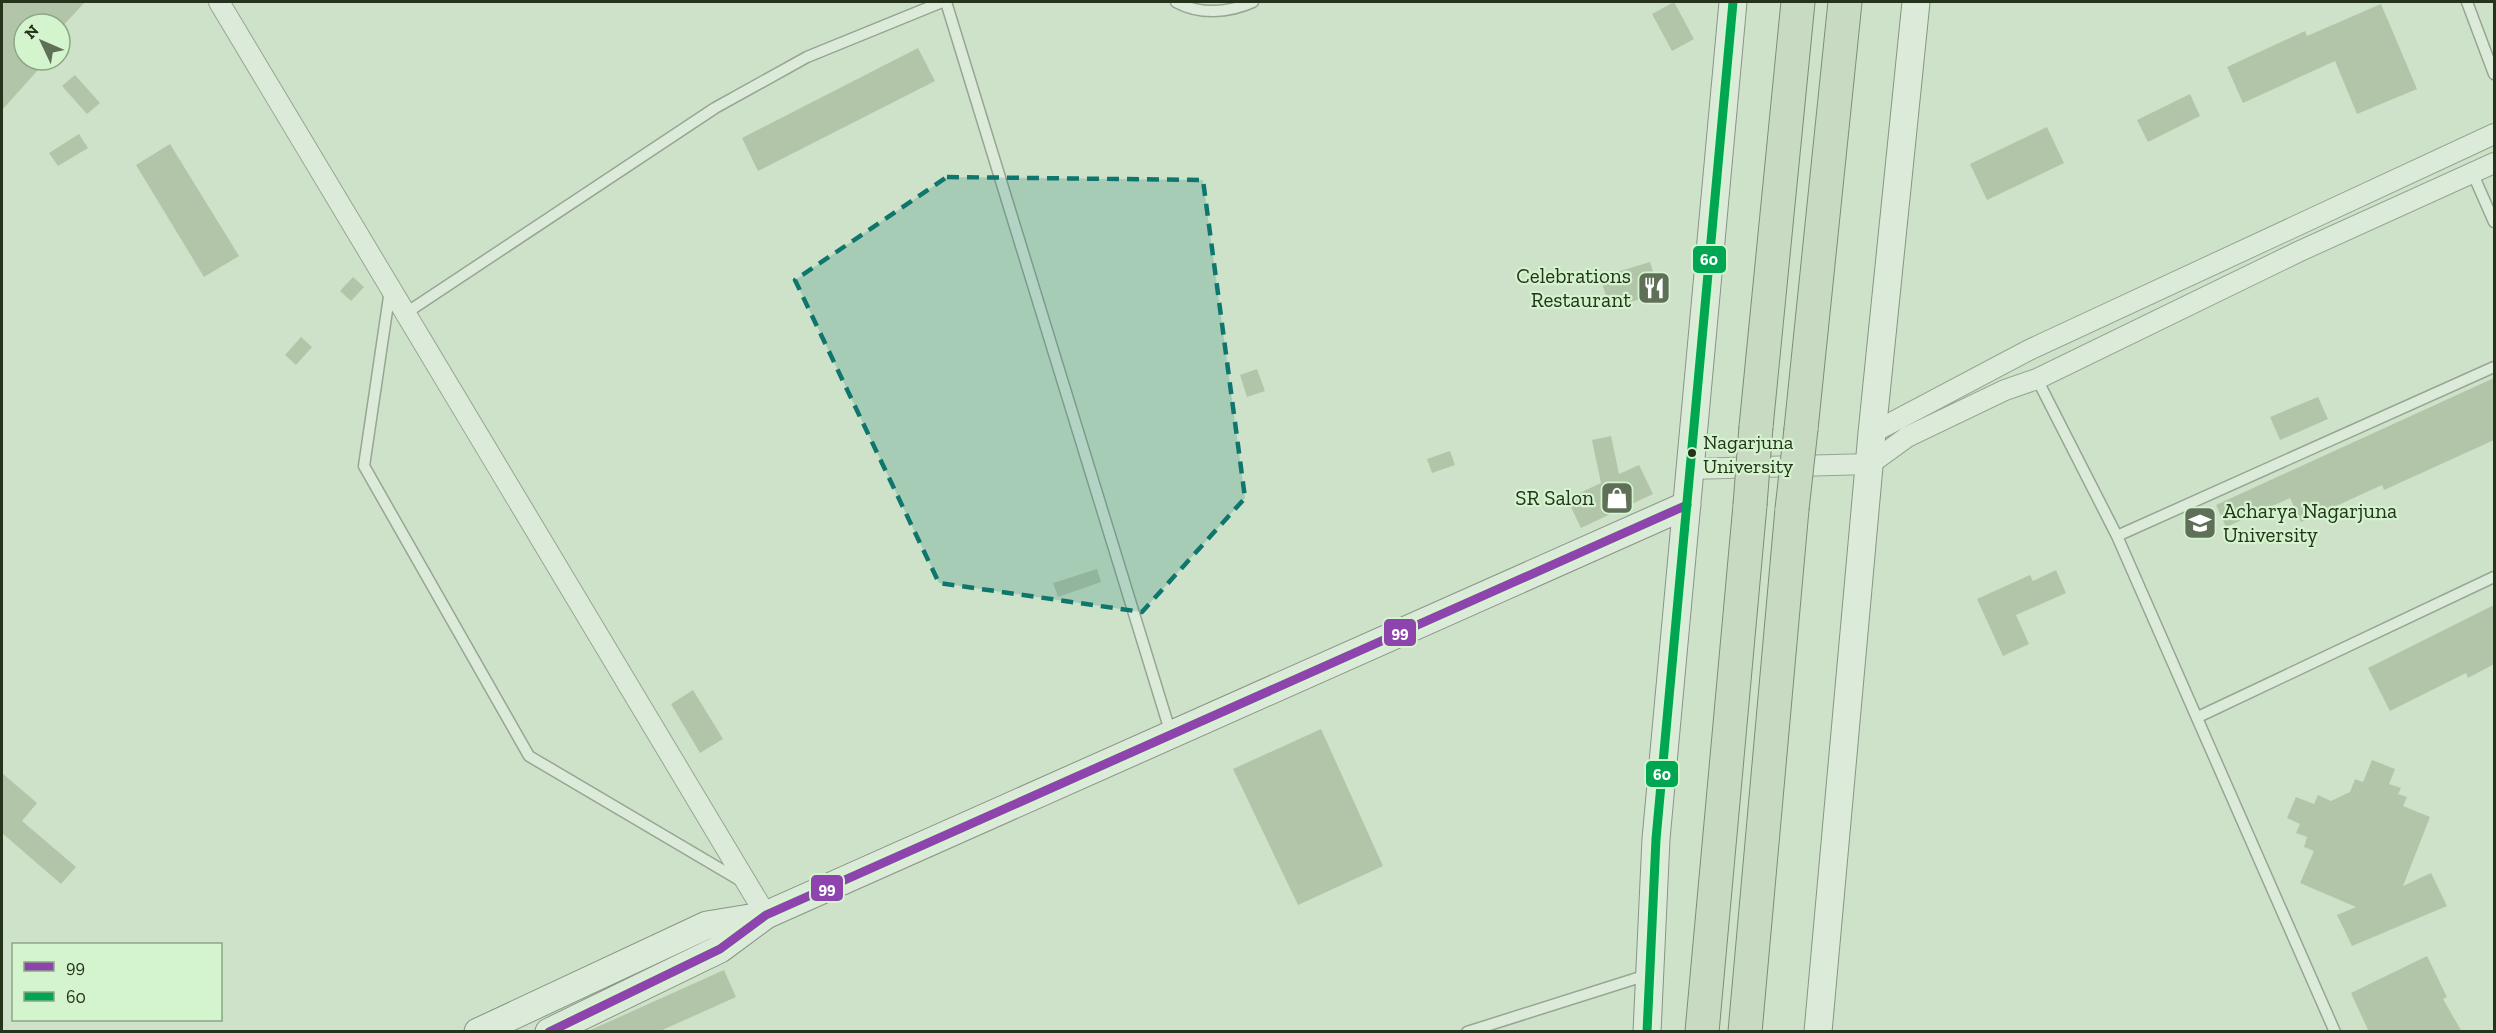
<svg xmlns="http://www.w3.org/2000/svg" width="2496" height="1033" font-family="'Zilla Slab',serif">
<style>
.building{fill:#b3c5a9}
.lines{fill:none;stroke-linecap:round;stroke-linejoin:round}
.service-casing{stroke:#97a692;stroke-width:13}
.minor-casing{stroke:#97a692;stroke-width:22}
.secondary-casing{stroke:#879682;stroke-width:29}
.trunk-casing{stroke:#7e8c79;stroke-width:35}
.service{stroke:#dceada;stroke-width:10}
.minor{stroke:#dceada;stroke-width:20}
.secondary{stroke:#dceada;stroke-width:27}
.trunk{stroke:#c8dbc2;stroke-width:33}
.trunk-bridge-casing{stroke:#7e8c79;stroke-width:35;stroke-linecap:butt}
.trunk-bridge{stroke:#c8dbc2;stroke-width:33}
.bus-1-casing{stroke:#d3f4cd;stroke-width:14}
.bus-2-casing{stroke:#d3f4cd;stroke-width:14}
.bus-1{stroke:#8e44ad;stroke-width:9}
.bus-2{stroke:#00a651;stroke-width:9}
.marked{fill:#0f766e;fill-opacity:0.2;stroke:#0f766e;stroke-width:4.5;stroke-dasharray:12 8;stroke-linejoin:round}
.bus-dot{fill:#25331c;stroke:#d3f4cd;stroke-width:2}
.labels{text-anchor:middle;stroke-width:4.5;stroke-linejoin:round;paint-order:stroke}
.bus-label{font-size:20px;fill:#25331c;stroke:#d3f4cd;text-anchor:start}
.poi-label{font-size:21px;fill:#25331c;stroke:#d3f4cd;text-anchor:end}
.line-badge{stroke:#d3f4cd;stroke-width:2}
.badge-label{font-size:16px;text-anchor:middle;font-weight:bold;fill:#fff}
</style>
<rect width="100%" height="100%" fill="#cde2c8"/>
<!-- building -->
<path class="building" d="M2,2H85L60,29V24H24V60H47L2,110Z
M1674,2L1694,39L1672,51L1652,14Z
M2381,4L2417,89L2357,114L2335,61L2243,103L2227,67L2305,31L2307,36Z
M918,48L935,81L758,171L742,138Z
M75,75L100,103L87,114L62,86Z
M2190,94L2200,116L2148,142L2137,120Z
M2047,127L2064,163L1987,200L1970,164Z
M79,134L88,148L58,166L49,153Z
M170,144L239,256L204,277L136,165Z
M1650,262L1660,293L1610,308L1600,277Z
M353,277L364,287L351,301L340,291Z
M301,337L312,347L296,365L285,355Z
M1257,369L1265,391L1247,397L1240,375Z
M2494,378V440L2384,490L2382,485L2301,522L2290,498L2226,527L2216,505Z
M2318,397L2328,419L2280,440L2270,417Z
M1611,436L1619,474L1639,465L1653,494L1581,528L1567,499L1601,483L1592,440Z
M1450,451L1455,465L1432,473L1427,459Z
M1097,569L1101,582L1058,597L1053,583Z
M2056,570L2066,593L2016,615L2029,644L2003,656L1977,599L2030,575L2033,581Z
M2494,605V664L2468,678L2466,673L2390,711L2368,668Z
M693,690L723,739L700,753L671,704Z
M1321,729L1383,866L1298,905L1233,769Z
M2372,760L2395,769L2389,784L2401,788L2398,794L2407,797L2403,806L2430,817L2403,886L2431,873L2447,906L2352,946L2337,915L2356,907L2300,883L2314,851L2304,847L2307,837L2296,833L2300,824L2287,818L2296,797L2314,804L2318,795L2331,801L2350,792L2355,779L2363,782Z
M2,773L37,803L22,821L76,867L61,884L2,833Z
M2427,956L2447,997L2443,999L2462,1032H2369L2351,993Z
M724,970L736,997L658,1032H586Z"/>
<g class="lines">
<!-- service casing -->
<g class="service-casing">
<path id="service" d="M946,2L1171,734
M1176,2C1200,15 1228,13 1253,2
M2467,2L2494,74
M2472,172L2494,222
M390,290L364,466L529,756L741,881
M406,313L715,108L807,57L942,2
M2037,379L2117,536L2335,1032
M2117,536L2494,367
M2198,717L2494,577
M1467,1032L1647,975"/>
</g>
<!-- minor casing -->
<g class="minor-casing">
<path id="minor" d="M219,2L766,915
M1872,433L2029,350L2494,134
M1690,469L1870,464L1907,437L2005,390L2037,379L2300,251L2494,163"/>
</g>
<!-- secondary casing -->
<g class="secondary-casing">
<path id="secondary" d="M478,1032L707,925L762,916
M549,1032L720,949L766,915L1687,505
M1647,1032L1656,839L1733,2
M1818,1032L1872,433L1916,2"/>
</g>
<!-- trunk casing -->
<g class="trunk-casing">
<path id="trunk" d="M1756,427L1798,2
M1801,429L1845,2
M1702,1032L1750,505
M1745,1032L1792,509"/>
</g>
<!-- service -->
<use href="#service" class="service"/>
<!-- minor -->
<use href="#minor" class="minor"/>
<!-- secondary -->
<use href="#secondary" class="secondary"/>
<!-- trunk -->
<use href="#trunk" class="trunk"/>
<!-- trunk-bridge casing -->
<g class="trunk-bridge-casing">
<path id="trunk-bridge" d="M1750,505L1756,427
M1792,509L1801,429"/>
</g>
<!-- trunk-bridge -->
<use href="#trunk-bridge" class="trunk-bridge"/>
<!-- bus-1 casing -->
<g class="bus-1-casing">
<path id="bus-1" d="M549,1032L720,949L766,915L1687,505"/>
</g>
<!-- bus-2 casing -->
<g class="bus-2-casing">
<path id="bus-2" d="M1647,1032L1656,839L1733,2"/>
</g>
<!-- bus-1 -->
<use href="#bus-1" class="bus-1"/>
<!-- bus-2 -->
<use href="#bus-2" class="bus-2"/>
</g>
<!-- marked area -->
<path class="marked" d="M947,177L1203,180L1245,498L1142,612L939,583L795,280Z"/>
<!-- icons -->
<defs>
<g id="restaurant-square" transform="scale(1.725)"><rect x="-9" y="-9" width="18" height="18" rx="4" fill="#607058" stroke="#d3f4cd"/><path d="M-5-6h1v4h1v-4h1v4h1v-4h1v5L-1.5 .5V6h-2V.5L-5-1ZM5-6V6H3V1.5H1.5Q1.5-4 5-6Z" fill="#fff"/></g>
<g id="shop-square" transform="scale(1.725)"><rect x="-9" y="-9" width="18" height="18" rx="4" fill="#607058" stroke="#d3f4cd"/><path d="M-5-2.5h2.3a2.7 3.5 0 0 1 5.4 0H5L5.5 6h-11ZM-1.5-2.5h3a1.5 2.3 0 0 0-3 0Z" fill="#fff"/></g>
<g id="university-square" transform="scale(1.725)"><rect x="-9" y="-9" width="18" height="18" rx="4" fill="#607058" stroke="#d3f4cd"/><path d="M0-5L7-2L0 1L-7-2ZM-4 1L0 2.5L4 1V4Q0 6-4 4Z" fill="#fff"/></g>
</defs>
<g fill-rule="evenodd">
<use href="#restaurant-square" x="1654" y="288"/>
<use href="#shop-square" x="1617" y="498"/>
<use href="#university-square" x="2200" y="523"/>
</g>
<!-- markers -->
<circle class="bus-dot" cx="1692" cy="453" r="5"/>
<g class="labels">
<!-- bus labels -->
<g class="bus-label">
<text x="1703" y="449">Nagarjuna<tspan x="1703" dy="24">University</tspan></text>
</g>
<!-- poi labels -->
<g class="poi-label">
<text x="1631" y="283">Celebrations<tspan x="1631" dy="24">Restaurant</tspan></text>
<text x="1594" y="505">SR Salon</text>
<text x="2223" y="518" text-anchor="start">Acharya Nagarjuna<tspan x="2223" dy="24">University</tspan></text>
</g>
</g>
<g class="line-badge">
<rect x="1692" y="245" width="35" height="29" rx="6" fill="#00a651"/>
<rect x="1383" y="618" width="34" height="29" rx="6" fill="#8e44ad"/>
<rect x="1645" y="760" width="34" height="28" rx="6" fill="#00a651"/>
<rect x="810" y="874" width="34" height="28" rx="6" fill="#8e44ad"/>
</g>
<g class="badge-label">
<text x="1709" y="265">60</text>
<text x="1400" y="638">99</text>
<text x="1662" y="780">60</text>
<text x="827" y="894">99</text>
</g>
<!-- border -->
<rect width="2496" height="1033" fill="none" stroke="#25331c" stroke-width="6"/>
<!-- legend -->
<rect x="12" y="943" width="210" height="78" fill="#d3f4cd" stroke="#8da786" stroke-width="1.5"/>
<rect x="24" y="962" width="30" height="9" fill="#8e44ad" stroke="#8da786" stroke-width="1.5"/>
<text x="66" y="973" font-size="18" fill="#25331c">99</text>
<rect x="24" y="992" width="30" height="9" fill="#00a651" stroke="#8da786" stroke-width="1.5"/>
<text x="66" y="1003" font-size="18" fill="#25331c">60</text>
<!-- north arrow -->
<g transform="translate(42 42) rotate(314)"><circle r="28" fill="#d3f4cd" stroke="#8da786" stroke-width="1.5"/>
<path d="M0-4.5L10 22L0 15L-10 22Z" fill="#607058"/>
<text y="-9" font-size="16" font-weight="bold" text-anchor="middle" fill="#25331c">N</text>
</g>
</svg>
